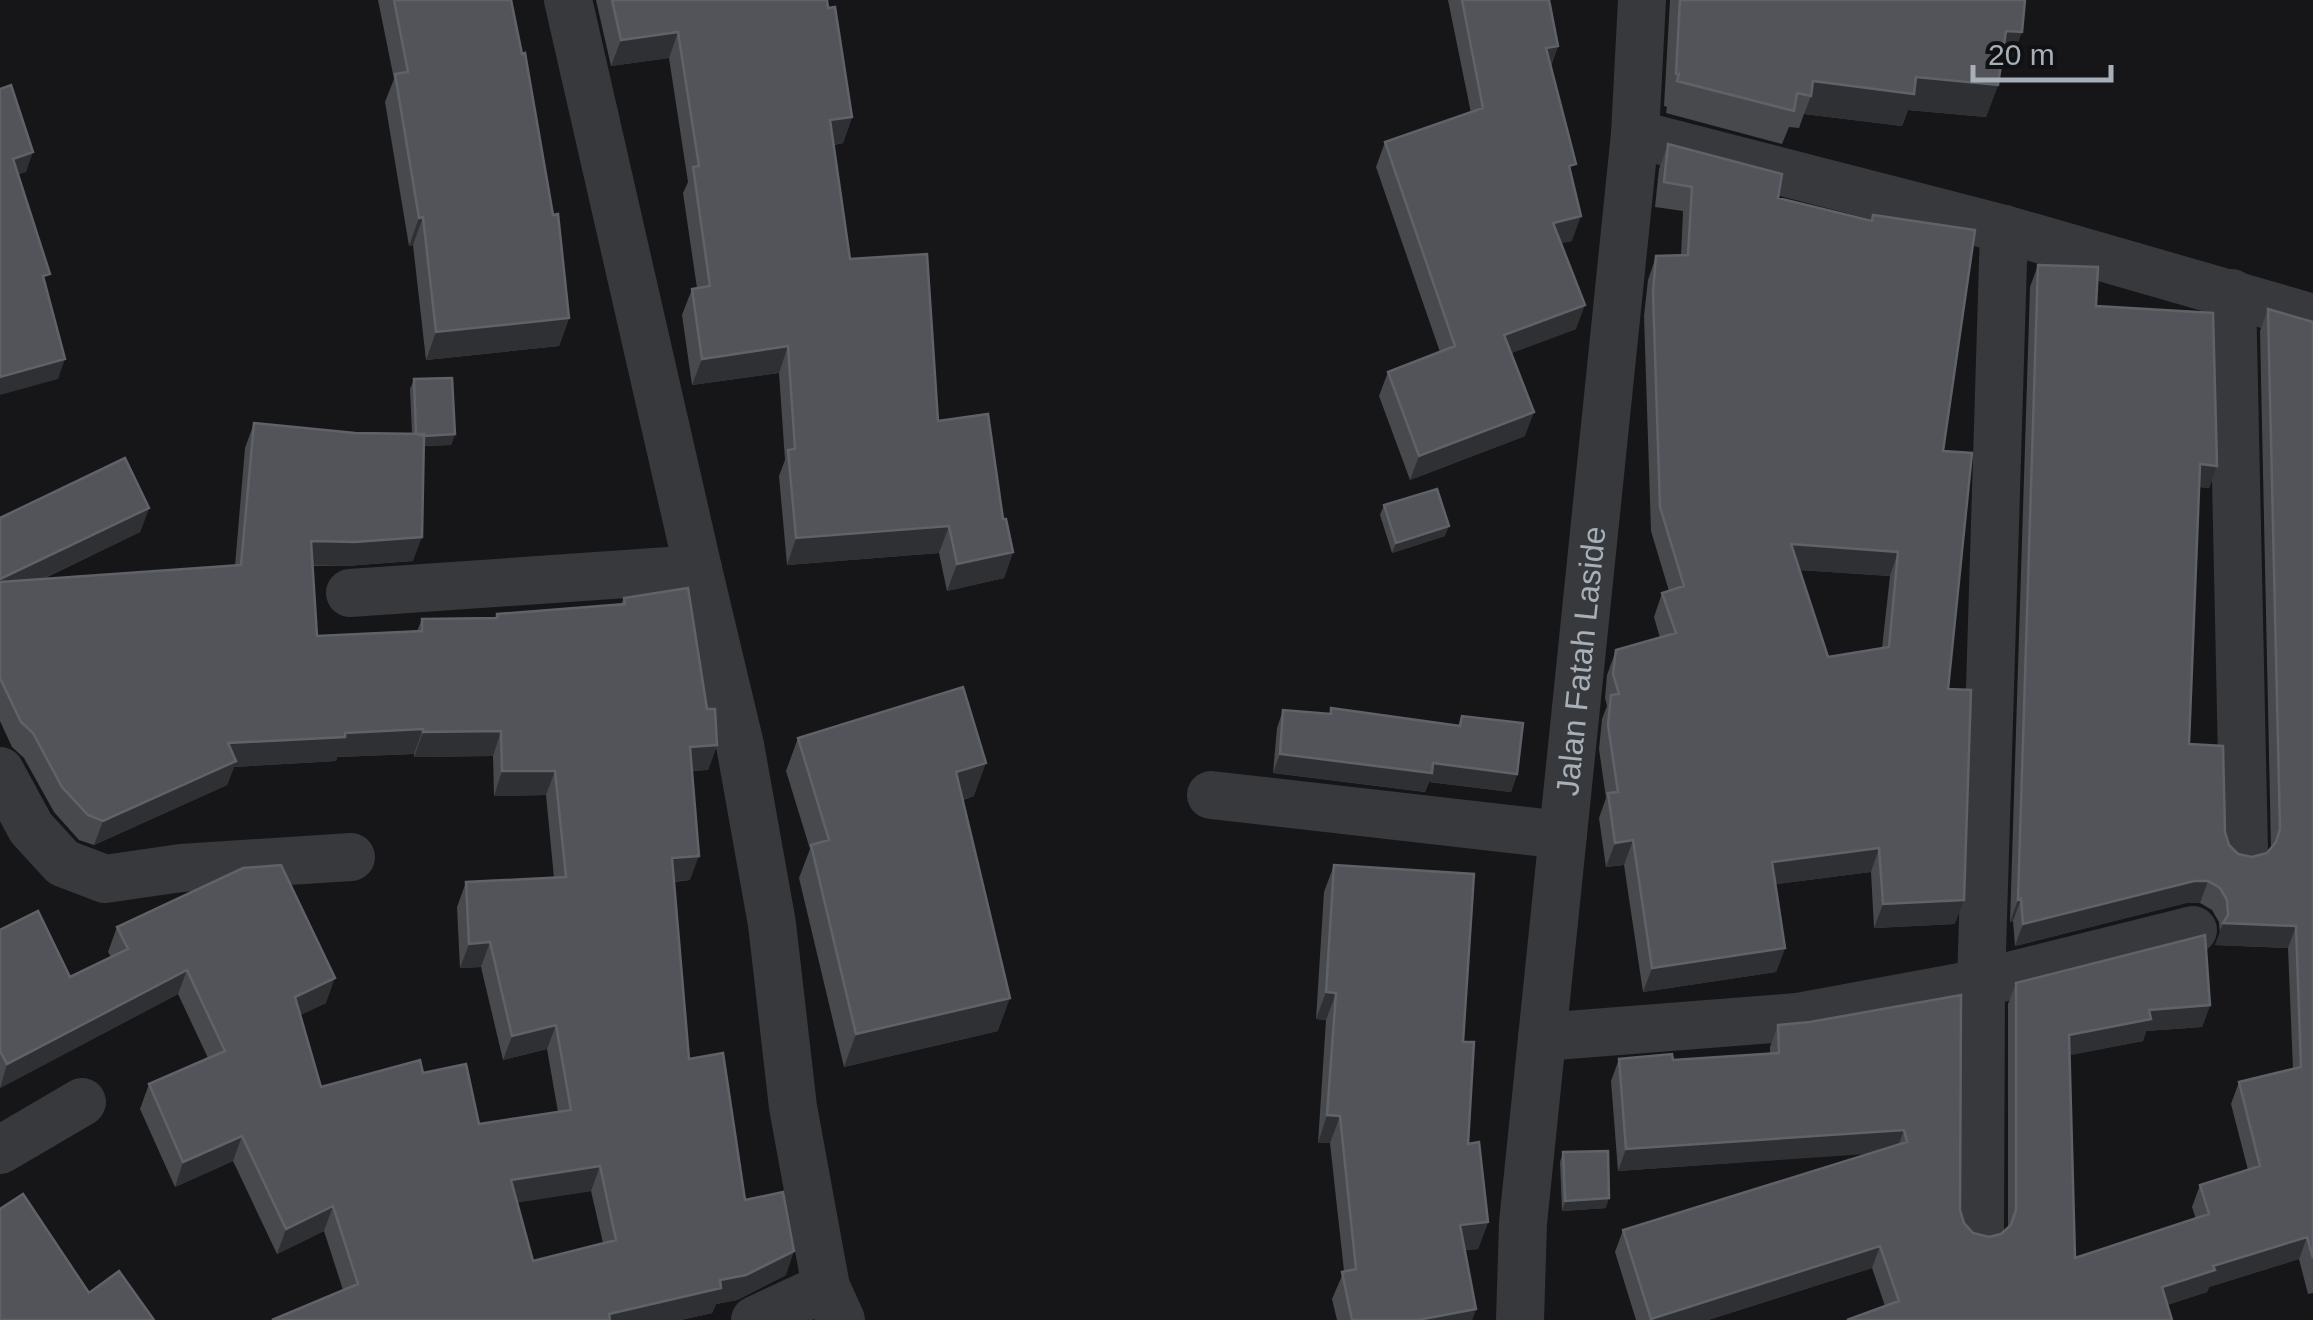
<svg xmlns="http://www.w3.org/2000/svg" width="2313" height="1320" font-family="Arial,sans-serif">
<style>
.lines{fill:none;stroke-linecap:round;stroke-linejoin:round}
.minor{stroke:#37393d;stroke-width:48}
.wall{fill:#47494d;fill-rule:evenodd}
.shaded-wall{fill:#2f3033}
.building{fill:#525459;stroke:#5f6268;stroke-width:2.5;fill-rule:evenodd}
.labels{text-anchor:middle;stroke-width:8;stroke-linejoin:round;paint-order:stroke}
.street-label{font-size:32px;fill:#a7b0b8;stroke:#111113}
</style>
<rect width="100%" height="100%" fill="#161618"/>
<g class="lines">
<!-- minor -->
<g class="minor">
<path d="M568,0L698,569L740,745L772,924L793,1107L826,1287L841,1320"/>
<path d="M1635,134L2004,229L2313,318"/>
<path d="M2232,293L2244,852"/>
<path d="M350,593L698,569"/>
<path d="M0,771L31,828L63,863L105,879L181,868L351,857"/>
<path d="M1211,795L1563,835"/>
<path d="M1542,1037L1797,1017L1981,983L2193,930"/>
<path d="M0,1150L82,1102"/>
<path d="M1980,1232L1981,983L2004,229"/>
<path d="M755,1320L826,1287"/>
<path id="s1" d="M1520,1320L1523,1223L1635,134L1642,0"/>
</g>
</g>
<!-- wall -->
<path class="wall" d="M378,0H511L569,318L559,346L426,360L413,245L409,246L385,102L394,79Z
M596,0H827L852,117L843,143L834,145L850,259L938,421L1003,519L1013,552L1004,578L947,591L939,553L787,565L779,476L785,460L779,373L692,385L682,315L692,289L697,288L683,193L688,182L669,58L611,66Z
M1448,0H1549L1558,46L1551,66L1572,177V241L1561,243L1576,329L1511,353L1525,436L1410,480L1379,396L1388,372L1440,352L1376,167L1385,142L1471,113Z
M1670,0H2025L2010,65L2001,64L1998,85L1986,117L1908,110L1902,126L1804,114L1799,128L1789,127L1782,144L1666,113L1667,107L1664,106Z
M1668,144L1778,198L1871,220L1873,215L1943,451L1955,924L1874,928L1871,872L1775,884L1785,948L1776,972L1643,992L1624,865L1606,867L1599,818L1606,798L1599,749L1602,719L1607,706L1605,698L1607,675L1616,650L1660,638L1654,617L1662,593L1669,591L1651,531L1644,316L1648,280L1656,256H1681L1683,211L1655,207L1659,169ZM1800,570L1890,576L1882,648L1828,657Z
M2038,265L2096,306L2217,466L2209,488L2199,487L2189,744L2229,845L2238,854L2252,857L2267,853L2271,848L2260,331L2268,309L2313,322V1293L2308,1294L2299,1259L2209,1287L2207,1292L2167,1305L1885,1306L1872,1268L1708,1320H1636L1615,1252L1623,1230L1870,1153L1618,1171L1611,1081L1619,1059L1673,1060L1770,1053V1047L1778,1025L1810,1022L1961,995L1960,1210L1964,1223L1973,1233L1989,1237L2001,1234L2008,1228V1004L2016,983L2210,1005L2202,1027L2146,1031L2143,1041L2069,1055L2075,1258L2196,1219L2192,1207L2200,1185L2248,1170L2231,1104L2239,1082L2293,1069L2288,948L2215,945L2220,933L2219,922L2212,910L2200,903H2186L2015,946L2013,921L2010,922L2030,287Z
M414,379L455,434L451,445L424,446L413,561L346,566H313L317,636L417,631L422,619L495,618L497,614L621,604L624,598L707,709L717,745L708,770L692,771L690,880L674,882L689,1059L745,1200L786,1275L737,1300L716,1304L712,1313L681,1320H272L343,1290L324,1231L277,1254L233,1161L175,1187L140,1109L149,1084L208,1058L178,994L0,1088V930L70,977L111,957L108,952L117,927L326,1003L300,1015L321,1087L423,1073L479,1124L558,1112L547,1049L503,1060L481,967L460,968L457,907L466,882L554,878L546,795L494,796L493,756L414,757V754L337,757L336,761L234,767L227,785L94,845L79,840L54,812L24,758L12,747L0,721V518L149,508L140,532L43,579L235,566L245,448L254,423L355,433L412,434L410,389ZM591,1191L603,1243L533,1261L518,1202Z
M1384,505L1445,536L1392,553L1380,515Z
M1331,708L1458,726L1462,716L1517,774L1511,792L1429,782L1425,792L1273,773L1277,728L1283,710L1329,714Z
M798,738L974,796L963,800L998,1031L844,1067L799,878L810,849L786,771Z
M1334,865L1463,1042L1468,1144L1488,1222L1478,1249L1465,1250L1476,1309L1472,1320H1337L1332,1299L1344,1271L1330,1143H1318L1326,1020L1316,1019L1324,892Z
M1563,1152L1606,1208L1562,1211L1560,1162Z"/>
<!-- shaded-wall -->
<path class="shaded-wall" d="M2006,31L2022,32L2010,65L1994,63Z
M678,32L669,58L611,66L621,40Z
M1558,46L1549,70L1546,48Z
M1916,77L1998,85L1986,117L1908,110L1902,126L1804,114L1811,96L1813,81Z
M852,117L843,143L821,147L830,120Z
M33,152L26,172L6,179L13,159Z
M1581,216L1572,241L1544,247L1553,223Z
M423,217L413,245L409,246L419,218Z
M1585,305L1576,329L1496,359L1504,335Z
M569,318L559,346L426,360L436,332Z
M788,346L779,373L692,385L702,359Z
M65,359L58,379L0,395V377Z
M1534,412L1525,436L1410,480L1419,456Z
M455,434L451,445L413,446L417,436Z
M2200,464L2217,466L2209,488L2192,486Z
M149,508L140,532L0,599V579Z
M949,526L939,553L787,565L796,538Z
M1449,526L1445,536L1392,553L1396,543Z
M422,537L413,561L346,566L302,565L311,541Z
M1791,544L1898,552L1890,576L1782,569Z
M1013,552L1004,578L947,591L957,564Z
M423,729L414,754L337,757L336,761L234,767L227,785L94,845L103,821L228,743L345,733Z
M501,731L493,756L414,757L423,732Z
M717,745L708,770L681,771L690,747Z
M1280,754L1433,763L1517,774L1511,792L1429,782L1425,792L1273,773Z
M986,763L974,796L944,805L956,772Z
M502,771H555L546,795L494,796Z
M1633,840L1624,865L1606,867L1615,843Z
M1879,848L1871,872L1763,886L1772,862Z
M699,856L690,880L663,882L672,858Z
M2194,881H2208L2200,903H2186L2015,946L2023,924Z
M2021,899L2013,921L2010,922L2018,900Z
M1964,900L1955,924L1874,928L1883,904Z
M2223,923L2296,926L2288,948L2215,945Z
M490,942L481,967L460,968L469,944Z
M1785,948L1776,972L1643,992L1652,968Z
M187,970L178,994L0,1088L7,1064Z
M335,978L326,1003L286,1022L295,997Z
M1326,992L1336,993L1326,1020L1316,1019Z
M1010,998L998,1031L844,1067L856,1034Z
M2210,1005L2202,1027L2146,1031L2143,1041L2061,1057L2069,1035L2149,1010Z
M556,1025L547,1049L503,1060L512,1036Z
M1327,1115L1340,1116L1330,1143H1318Z
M1904,1130L1896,1152L1618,1171L1626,1149Z
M242,1136L233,1161L175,1187L183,1162Z
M600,1166L591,1191L503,1205L511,1180Z
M1609,1198L1606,1208L1562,1211L1565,1201Z
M333,1206L324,1231L277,1254L286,1229Z
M1488,1222L1478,1249L1450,1252L1460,1225Z
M2307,1237L2299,1259L2209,1287L2207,1292L2154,1309L2162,1287L2213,1266Z
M1880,1246L1872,1268L1708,1320H1650Z
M794,1251L786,1275L737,1300L716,1304L712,1313L681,1320H606L609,1314L720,1280Z
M1476,1309L1472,1320H1418Z"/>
<!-- building -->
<path class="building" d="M394,0H511L522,54L525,53L553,215L558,214L569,318L436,332L423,217L419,218L395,74L408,72Z
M612,0H827L828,8L835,7L852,117L830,120L850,259L927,254L938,421L988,414L1003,519H1006L1013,552L957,564L949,526L796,538L788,450L795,449L788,346L702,359L692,289L710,286L693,167L699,166L678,32L621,40Z
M1462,0H1549L1558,46L1546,48L1576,164L1569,166L1581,216L1553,223L1585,305L1504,335L1534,412L1419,456L1388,372L1455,346L1385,142L1483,108Z
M1680,0H2025L2022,32L2006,31L1998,85L1916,77L1914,94L1813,81L1811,96L1797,93L1794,111L1677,81L1679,74H1676Z
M11,85L33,152L13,159L50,274L43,276L65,359L0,377V89Z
M1668,144L1782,174L1778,198L1872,221L1873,215L1975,230L1943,451L1972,453L1948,689L1971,690L1964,900L1883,904L1879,848L1772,862L1785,948L1652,968L1633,840L1615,843L1608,793L1618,792L1608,725L1611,695L1619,694L1613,674L1616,650L1676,633L1662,593L1684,586L1660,507L1653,292L1656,256L1688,255L1692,187L1664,182ZM1791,544L1898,552L1889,647L1828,657Z
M2038,265L2098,267L2096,306L2213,313L2217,466L2200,464L2189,744L2223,746L2225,832L2229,845L2238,854L2252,857L2267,853L2276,842L2280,829L2268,309L2313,322V1258L2307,1237L2213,1266L2215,1270L2162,1287L2172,1320H1847L1899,1301L1880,1246L1651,1319L1623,1230L1907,1142L1904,1130L1626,1149L1619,1059L1672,1054L1673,1060L1779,1053L1778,1025L1810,1022L1961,995L1960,1210L1964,1223L1973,1233L1989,1237L2001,1234L2011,1225L2016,1210V983L2205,935L2210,1005L2149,1010L2151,1019L2069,1035L2075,1258L2209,1214L2200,1185L2260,1166L2239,1082L2301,1067L2296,926L2223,923L2228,915L2227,900L2220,888L2208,881H2194L2023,924L2021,899L2018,900Z
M452,378L455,434L424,436L416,434L414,379Z
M254,423L355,433L424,434L422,537L355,542L311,541L317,636L422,631V619L497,618V614L625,604L624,598L688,588L707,709H715L717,745L690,747L699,856L672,858L689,1059L723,1053L745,1200L783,1192L794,1251L746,1275L720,1280L721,1288L609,1314L610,1320H272L358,1284L333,1206L286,1229L242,1136L183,1162L149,1084L225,1051L187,970L7,1064L0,1051V930L38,911L70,977L128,949L117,927L243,868L281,865L335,978L295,997L321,1087L420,1060L423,1073L466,1064L479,1124L571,1110L556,1025L512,1036L490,942L469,944L466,882L566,877L555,771H502L501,731L423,732V729L345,733V737L228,743L236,761L103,821L88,815L62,787L33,733L21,722L0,678V582L241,565ZM600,1166L616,1240L533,1261L511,1180Z
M125,458L149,508L0,579V518Z
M1437,489L1449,526L1396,543L1384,505Z
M963,687L986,763L956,772L1010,998L856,1034L811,845L829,840L798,738Z
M1331,708L1460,726L1462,716L1523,723L1517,774L1433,763L1432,773L1280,754L1283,710L1331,714Z
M1334,865L1474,874L1463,1042H1474L1468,1144L1479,1142L1488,1222L1460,1225L1476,1309L1418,1320H1352L1342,1272L1356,1269L1340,1116L1327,1115L1336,993L1326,992Z
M1608,1151L1609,1198L1565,1201L1563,1152Z
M23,1194L89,1293L119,1271L154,1320H0V1209Z"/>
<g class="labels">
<!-- street labels -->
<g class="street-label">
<text dy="11" stroke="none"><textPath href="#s1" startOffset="662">Jalan Fatah Laside</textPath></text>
</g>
</g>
<!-- scale -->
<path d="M1973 65v15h138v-15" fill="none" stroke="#a7b0b8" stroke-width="5"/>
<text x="1988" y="65" font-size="30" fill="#a7b0b8" stroke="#111113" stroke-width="8" paint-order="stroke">20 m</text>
</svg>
